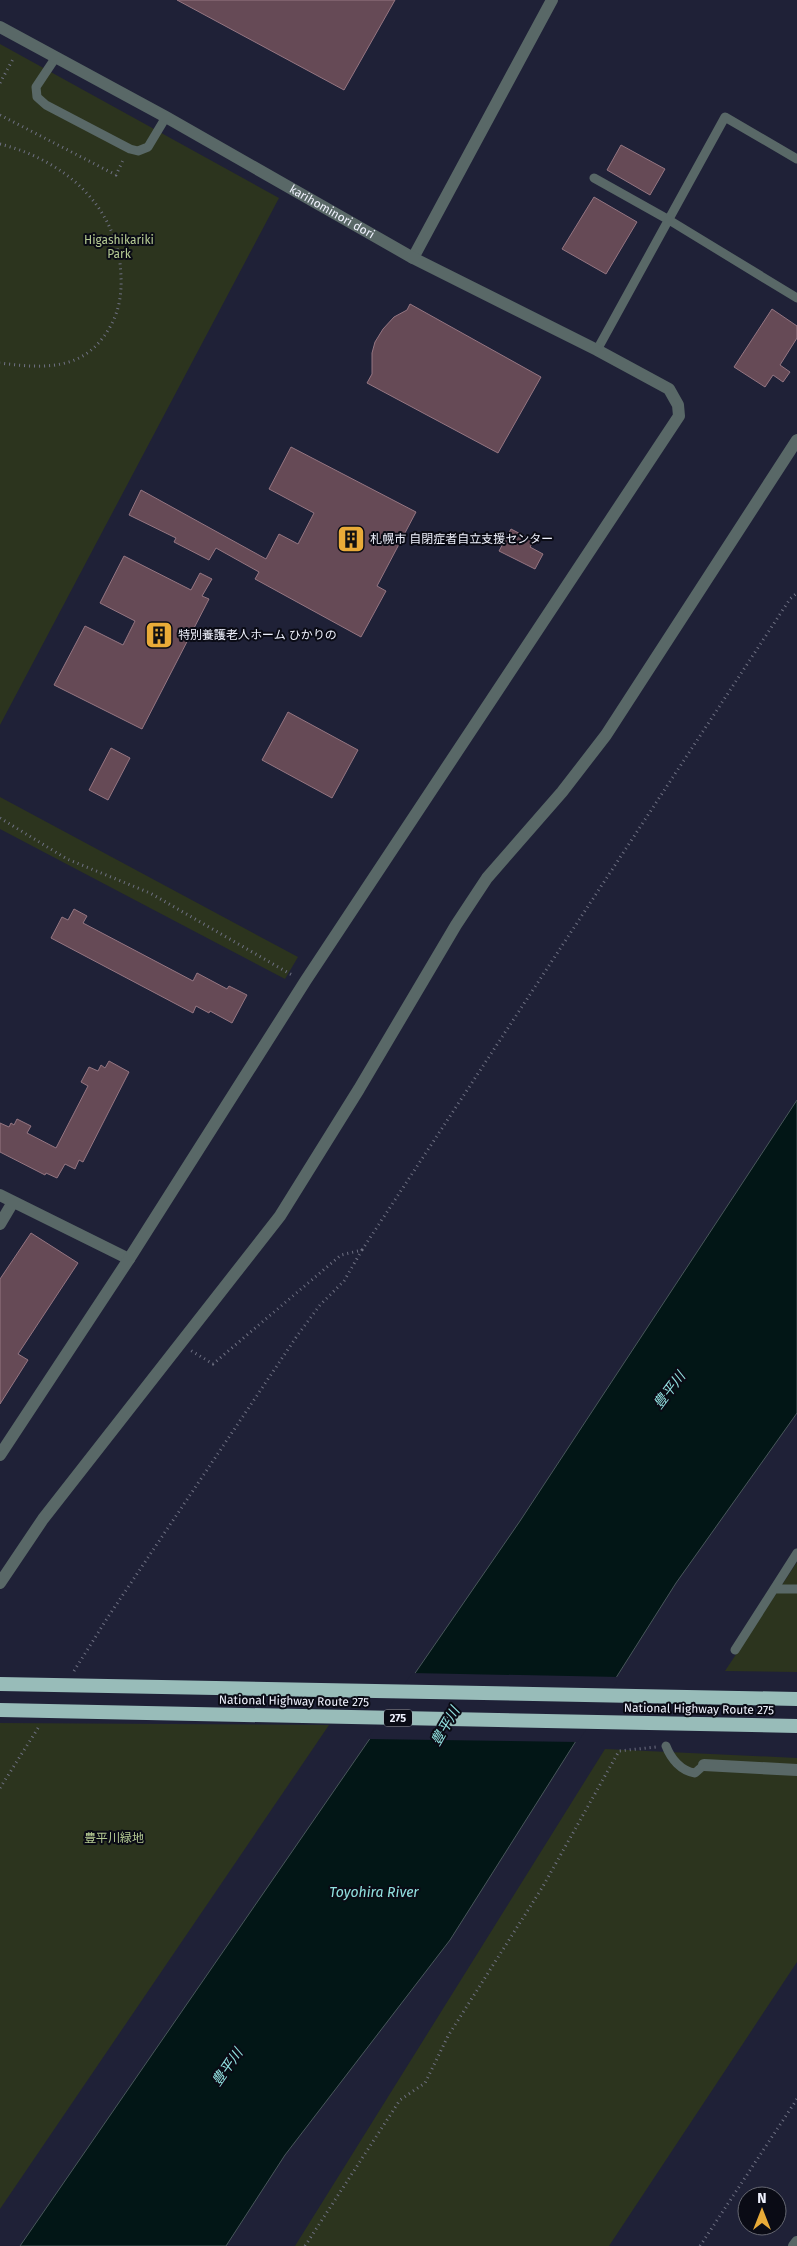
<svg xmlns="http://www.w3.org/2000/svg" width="797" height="2246" font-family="'Fira Sans','Noto Sans JP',sans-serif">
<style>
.green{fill:#2c341e}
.water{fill:#021616;stroke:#49575b}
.pier{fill:#1f2137}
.building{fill:#664a56;stroke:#957682}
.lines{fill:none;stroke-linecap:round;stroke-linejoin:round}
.path{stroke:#6f7183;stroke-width:3;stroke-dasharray:1 4;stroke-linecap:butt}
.service{stroke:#596867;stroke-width:9}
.minor{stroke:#596867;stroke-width:12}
.tertiary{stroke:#596867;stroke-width:12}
.trunk-bridge{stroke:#98bcb9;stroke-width:14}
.labels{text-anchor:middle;stroke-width:4;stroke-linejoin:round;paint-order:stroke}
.shield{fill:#0a0b15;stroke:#aaabb7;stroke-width:1}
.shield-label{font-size:11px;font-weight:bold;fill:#eef0fc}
.street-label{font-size:12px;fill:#eef0fc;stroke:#0a0b15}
.park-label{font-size:12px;fill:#b5ca93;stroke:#0a0b15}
.poi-label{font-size:12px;fill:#eef0fc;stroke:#0a0b15;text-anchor:start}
.water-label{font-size:14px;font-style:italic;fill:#92e1e0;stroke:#0a0b15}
</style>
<rect width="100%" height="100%" fill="#1f2137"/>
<!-- green -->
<path class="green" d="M0,44L279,198L0,725Z
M0,797L298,957L285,979L0,829Z
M797,1562V1672L725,1671Z
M0,1723L329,1725L0,2209Z
M605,1749L797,1758V1962L609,2246H295Z"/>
<!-- water -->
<path class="water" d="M797,1100V1413L676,1583L450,1940L285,2155L226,2246H20L520,1521Z"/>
<!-- pier -->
<path class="pier" d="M412,1673L620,1677L578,1742L367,1739Z"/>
<!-- building -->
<path class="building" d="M177,0H395L344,90Z
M621,145L665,169L650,195L607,170Z
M594,197L637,222L606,274L562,249Z
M410,304L541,377L498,453L367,383L372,374V353L375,342L383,329L394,317L407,310Z
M772,309L797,326V338L780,365L790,372L783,382L773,375L765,387L734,367Z
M291,447L416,512L377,586L386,591L361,637L255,579L259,572L216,548L209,560L174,542L176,538L129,515L141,490L266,559L279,534L298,544L314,513L269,489Z
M511,529L534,541L530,547L543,554L535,569L499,551Z
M124,556L191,590L200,573L212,579L202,596L209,599L142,729L54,685L85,626L123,645L135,621L100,603Z
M288,712L358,750L332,798L262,760Z
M111,748L130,758L108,800L89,790Z
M74,909L87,916L83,923L193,981L197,973L227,989L229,986L247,995L232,1023L210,1011L209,1013L196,1006L193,1013L51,938L62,917L68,920Z
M109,1061L129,1072L83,1162L79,1160L75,1169L65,1164L57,1178L46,1173L45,1175L0,1152V1123L9,1127L11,1123L14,1125L17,1119L31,1126L27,1133L56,1148L88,1086L81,1082L89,1067L98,1071L101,1065L105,1068Z
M31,1233L78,1263L18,1354L28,1360L0,1404V1279Z"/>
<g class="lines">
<!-- path -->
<path class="path" d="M0,83L13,59
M0,115L116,175L124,158
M0,144C59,159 111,199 120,263C122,282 122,301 114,319C106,337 92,354 72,361C49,369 24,366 0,363
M0,818L67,859L150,893L292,975
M362,1250L790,599L797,593
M74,1671L108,1617L297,1336L320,1305L344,1281L362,1250L341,1255L213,1364L190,1350
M0,1788L40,1725
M305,2246L400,2100L425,2083L448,2036L542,1888L619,1751L656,1747
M700,2246L797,2099"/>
<!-- service -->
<path class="service" d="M56,57L36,87L37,97L46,105L130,149L138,151L148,147L166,117
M594,178L669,220L797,298
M597,350L725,117L797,159
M774,1589H797
M735,1650L797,1553
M666,1746C671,1759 681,1771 695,1773L704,1765"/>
<!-- minor -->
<path class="minor" d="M413,258L552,0
M0,1195L129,1259
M0,1224L13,1202
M704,1765L797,1770
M794,2246L797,2242"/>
<!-- tertiary -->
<g class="tertiary">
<path id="s1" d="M0,27L166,117L413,258L597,350L669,389L678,405L679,416L306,980L129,1259L0,1455"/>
<path d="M0,1583L43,1519L280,1216L359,1089L456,925L487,878L562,792L606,735L797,440"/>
</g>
<!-- trunk-bridge -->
<path class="trunk-bridge" d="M0,1684L797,1699
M0,1710L797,1726"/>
</g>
<!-- icons -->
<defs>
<g id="building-square" transform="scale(1.4375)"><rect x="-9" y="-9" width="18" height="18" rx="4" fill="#e9ab38" stroke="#0a0b15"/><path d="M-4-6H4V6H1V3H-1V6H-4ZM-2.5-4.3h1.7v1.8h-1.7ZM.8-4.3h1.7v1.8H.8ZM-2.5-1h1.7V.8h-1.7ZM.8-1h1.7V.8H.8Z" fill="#111"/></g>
</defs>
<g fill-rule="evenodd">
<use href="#building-square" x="351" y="539"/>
<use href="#building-square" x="159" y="635"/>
</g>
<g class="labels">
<!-- shield labels -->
<rect class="shield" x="384" y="1709.5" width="28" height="17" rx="4"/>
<g class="shield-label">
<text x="398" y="1722">275</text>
</g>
<!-- street labels -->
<g class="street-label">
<text dy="4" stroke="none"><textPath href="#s1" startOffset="380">karihominori dori</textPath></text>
<text transform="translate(294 1701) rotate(1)" y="4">National Highway Route 275</text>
<text transform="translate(699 1709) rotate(1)" y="4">National Highway Route 275</text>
</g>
<!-- park labels -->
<g class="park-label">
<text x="119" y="244">Higashikariki<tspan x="119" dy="14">Park</tspan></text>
<text x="114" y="1842">豊平川緑地</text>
</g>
<!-- poi labels -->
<g class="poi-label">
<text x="370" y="543">札幌市 自閉症者自立支援センター</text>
<text x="178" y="639">特別養護老人ホーム ひかりの</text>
</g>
<!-- water labels -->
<g class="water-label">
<text transform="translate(669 1390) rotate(-53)" y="5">豊平川</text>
<text transform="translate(445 1726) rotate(-60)" y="5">豊平川</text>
<text x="374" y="1897">Toyohira River</text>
<text transform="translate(227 2067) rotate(-55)" y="5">豊平川</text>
</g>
</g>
<!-- north arrow -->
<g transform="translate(762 2211)"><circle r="24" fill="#0a0b15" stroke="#656771"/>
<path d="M0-4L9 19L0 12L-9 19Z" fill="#e9ab38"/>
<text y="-8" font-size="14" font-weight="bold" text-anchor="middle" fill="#eef0fc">N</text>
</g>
</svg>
